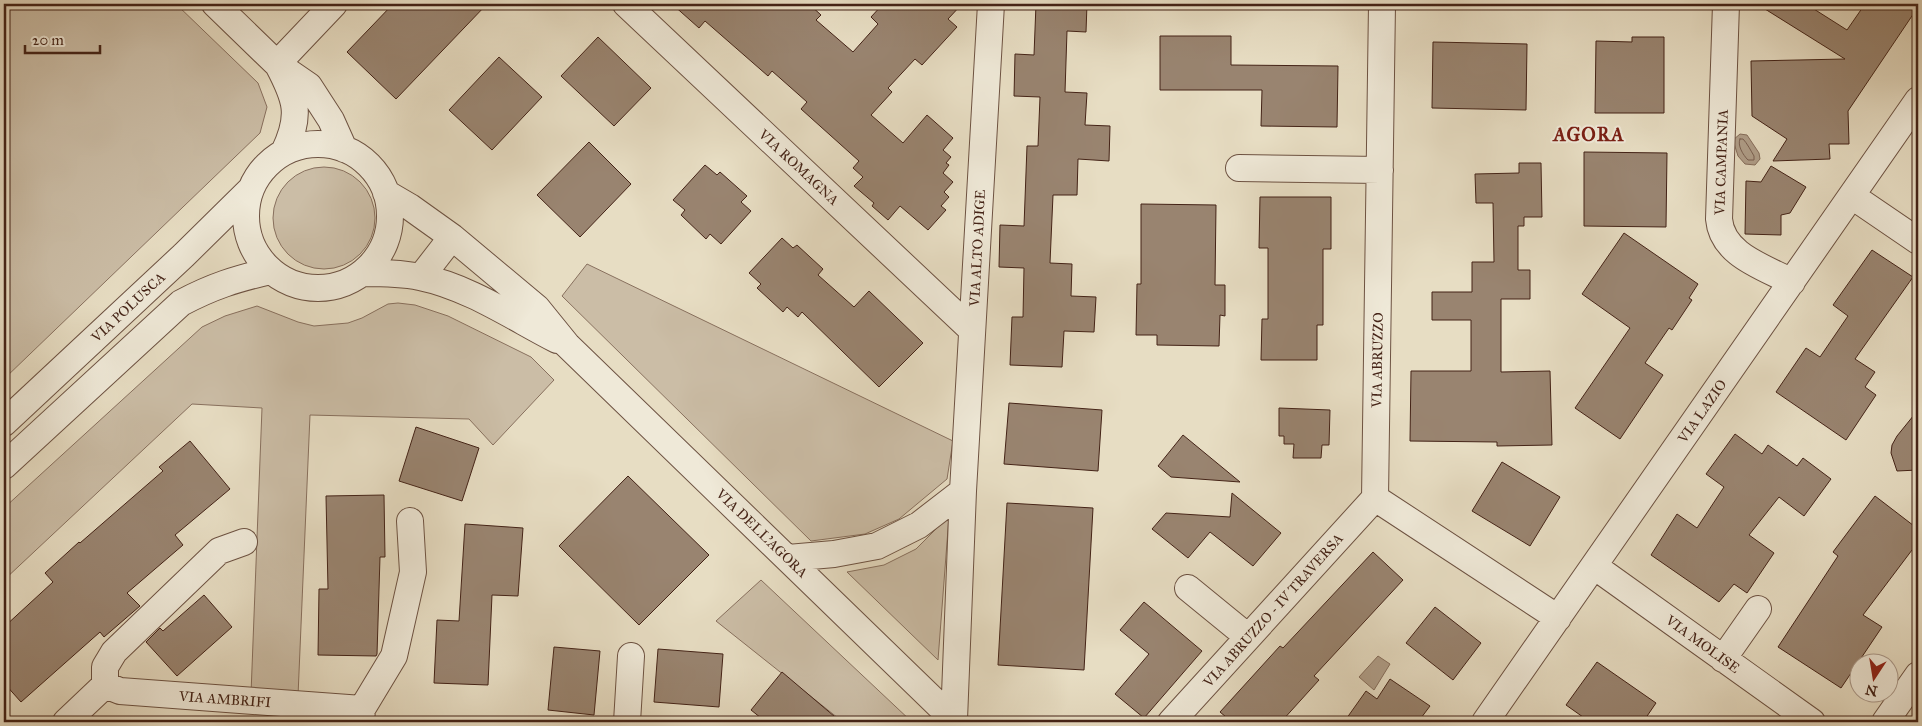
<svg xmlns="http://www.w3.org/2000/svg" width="1922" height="726" font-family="'IM FELL Great Primer',serif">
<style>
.green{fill:#cbbda6;stroke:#88705e}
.water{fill:#b09e89;stroke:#856d5b}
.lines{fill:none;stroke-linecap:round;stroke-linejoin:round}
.shore{stroke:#7a6050;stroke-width:1}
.building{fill:#998470;stroke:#442317}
.minor-casing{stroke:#6d5242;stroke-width:28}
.minor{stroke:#efe9d8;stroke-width:26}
.labels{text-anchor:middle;stroke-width:4;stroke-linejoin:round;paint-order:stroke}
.street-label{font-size:14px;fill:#442317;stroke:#efe9d8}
.district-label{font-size:19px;font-weight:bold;letter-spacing:1px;fill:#7a1f14;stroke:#efe9d8}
</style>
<rect width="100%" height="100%" fill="#e7ddc3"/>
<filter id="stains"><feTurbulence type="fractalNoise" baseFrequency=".004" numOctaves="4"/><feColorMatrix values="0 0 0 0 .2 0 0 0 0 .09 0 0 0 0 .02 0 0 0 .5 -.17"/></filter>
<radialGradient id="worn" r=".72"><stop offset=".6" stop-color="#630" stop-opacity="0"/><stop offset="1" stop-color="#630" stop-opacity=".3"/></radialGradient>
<!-- green -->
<path class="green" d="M4,4H176L258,83L267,107L260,133L4,379Z
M273 218a51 51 0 1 1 102 0a51 51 0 1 1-102 0Z
M587,264L953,441L947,479L899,519L865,534L811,541L562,296Z
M398,303L415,305L448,316L531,357L554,380L493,445L469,419L310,415L298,696L251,694L262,408L192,404L4,580V508L202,327L225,316L257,306L298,322L314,326L348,323L362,318L388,304Z
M949,516L938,660L847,572L884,565L916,549Z
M761,580L912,722H843L716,621Z"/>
<!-- water -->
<path class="water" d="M1740,134L1747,135L1759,153L1760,159L1755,165L1745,164L1738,156L1733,140Z
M1378,656L1390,664L1374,690L1359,677Z"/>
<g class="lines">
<!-- shore -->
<path class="shore" d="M1740,139H1743C1747,143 1751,151 1754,156V160H1748C1743,155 1737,145 1740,139Z"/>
</g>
<!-- building -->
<path class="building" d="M393,4H487L396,99L347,52Z
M672,4H809L821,15L816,20L853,52L878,24L871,17L883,4H962L948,19L957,27L922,65L915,59L888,88L892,92L871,115L903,143L927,115L953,138L943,150L951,157L946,163L949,165L943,173L953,182L944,192L949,197L941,206L946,210L928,230L900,206L888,220L872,206L874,203L854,186L863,177L853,168L859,161L801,109L807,102L772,71L768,76L705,21L699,28Z
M1036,4H1087L1086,32L1067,31L1065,92L1087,93L1085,125L1110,126L1109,161L1078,159L1077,195H1053L1050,263L1072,264L1071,296L1096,297L1094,332L1064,331L1062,367L1010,365L1012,317H1023L1024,268L999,267L1000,225L1024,226L1027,146H1038L1040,97L1014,96L1015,54L1034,55Z
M1757,4H1806L1847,30L1865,4H1918V7L1848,111L1849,144H1829L1830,159L1773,161L1787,139L1752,116L1751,61L1845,59Z
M1160,36H1231V65L1338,66L1337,127L1261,126L1262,90H1160Z
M598,37L651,88L614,126L561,76Z
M1632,37H1664V113H1595L1596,41L1632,42Z
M1433,42L1527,44L1526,110L1432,108Z
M499,57L542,97L492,150L449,110Z
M589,142L631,184L580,237L537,195Z
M1584,152L1667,153L1666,227L1584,226Z
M1519,163H1541L1542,217H1524V226H1518V270H1530V299H1501V372L1550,371L1552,445L1497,446V442L1410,441L1411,371H1471V320H1432V292H1472V262H1494L1493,203H1476L1475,174L1519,173Z
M705,165L717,175L720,172L747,196L741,202L751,211L721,244L710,234L706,239L681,215L685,210L673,200Z
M1771,166L1806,187L1790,213L1781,215V235L1745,234L1746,181L1761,182Z
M1260,197H1331V249H1323V325H1317V360H1261L1262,319H1268V248H1259Z
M1141,204L1216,205L1215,285H1225V316L1220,315L1219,346L1157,345V335H1136L1137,284H1141Z
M1624,233L1698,284L1689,298L1692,300L1672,330L1669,328L1645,363L1663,375L1620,439L1575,408L1630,328L1582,294Z
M782,238L793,248L797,245L823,269L818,275L854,307L869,291L923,343L879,387L802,312L798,317L787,307L783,312L757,288L761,284L749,273Z
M1872,250L1913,277L1855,359L1875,372L1865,387L1876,395L1846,440L1776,392L1806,348L1820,357L1848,316L1833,305Z
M1009,403L1102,410L1098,471L1004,464Z
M1279,408L1330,410L1329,445H1322L1321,458H1293L1294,444H1284V436H1279Z
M1918,410V470L1897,471L1891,453L1892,445L1897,436Z
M416,427L479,448L462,501L399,481Z
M1735,434L1762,454L1768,445L1797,466L1803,458L1831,479L1804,516L1779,497L1749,535L1774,553L1747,593L1734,584L1719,602L1651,555L1677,514L1697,528L1724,487L1706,474Z
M1183,435L1240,482L1171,477L1158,466Z
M190,441L230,489L175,535L183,545L127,593L140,606L104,637L100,632L21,702L4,683V627L53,582L45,573L79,542L80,543L163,471L159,467Z
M1502,462L1560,497L1530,546L1472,511Z
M628,476L709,555L639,625L559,546Z
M1232,493L1281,533L1253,566L1210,532L1188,558L1152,529L1166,513L1230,517Z
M384,495L385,557H380L377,654L376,656L318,655L319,589H328L326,496Z
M1875,496L1918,529V550H1912L1863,615L1882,627L1841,688L1778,647L1838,556L1833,552Z
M1007,503L1093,508L1084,670L998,665Z
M465,524L523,528L518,596L492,595L488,685L434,683L437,620L459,621Z
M1373,552L1403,580L1314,676L1319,680L1281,722H1232L1220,712L1280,646L1283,648Z
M204,595L232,627L177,676L146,642L160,628L163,631Z
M1144,602L1202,651L1144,718L1115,694L1149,654L1120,630Z
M1435,607L1481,643L1453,680L1406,643Z
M554,647L600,651L594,715L548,710Z
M658,649L723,654L719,707L654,702Z
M1597,662L1656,703L1643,722H1590L1566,705Z
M782,672L841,722H766L751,710Z
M1390,679L1430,706L1418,722H1344L1366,691L1377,699Z"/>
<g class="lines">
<!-- minor casing -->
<g class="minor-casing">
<path id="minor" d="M215,4L277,64L309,86L331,120L344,149
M626,4L972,330
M1382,4L1375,498L1558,618
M1726,4L1719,219C1722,255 1764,267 1792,282
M277,64L334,4
M278,65C296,99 302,115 284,152
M246 216a72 72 0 1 1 144 0a72 72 0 1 1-144 0Z
M1239,168L1380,170
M386,193L410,207L452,237L537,308L567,345L956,722
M1852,196L1918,241
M363,273C382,273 401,273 420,277C469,287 514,318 557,340
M421,277L452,237
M4,423L184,255L251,189
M4,466L181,303C213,286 236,279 270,271
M788,558L834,554L877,546L919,525L963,491
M1594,566L1812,722
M1188,588L1248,637
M1723,659L1758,609
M105,685V667L114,652L219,551L244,542
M954,720L963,491L991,4
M66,722L105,685L120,691L362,709
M361,722L362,709L394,656L413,572L410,521
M627,722L631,656
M1171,722L1375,498
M1485,722L1918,100
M1885,722L1918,675"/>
</g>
<!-- minor -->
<use href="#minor" class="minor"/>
</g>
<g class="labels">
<!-- street labels -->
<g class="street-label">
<text transform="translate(1721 162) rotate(-88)" y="5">VIA CAMPANIA</text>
<text transform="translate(799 167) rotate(43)" y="5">VIA ROMAGNA</text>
<text transform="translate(977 248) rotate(-87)" y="5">VIA ALTO ADIGE</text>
<text transform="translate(128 307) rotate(-43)" y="5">VIA POLUSCA</text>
<text transform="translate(1377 360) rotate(-89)" y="5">VIA ABRUZZO</text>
<text transform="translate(1702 411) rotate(-55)" y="5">VIA LAZIO</text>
<text transform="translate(762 533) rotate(44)" y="5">VIA DELL'AGORA</text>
<text transform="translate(1273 610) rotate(-48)" y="5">VIA ABRUZZO - IV TRAVERSA</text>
<text transform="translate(1703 644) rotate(36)" y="5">VIA MOLISE</text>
<text transform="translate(225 699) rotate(4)" y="5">VIA AMBRIFI</text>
</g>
<!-- district labels -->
<g class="district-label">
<text x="1589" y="141">AGORA</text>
</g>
</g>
<!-- margin -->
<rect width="1922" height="726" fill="none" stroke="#e7ddc3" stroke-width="20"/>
<rect x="5" y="5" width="1912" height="716" fill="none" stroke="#442317" stroke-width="2.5"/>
<rect x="10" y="10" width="1902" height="706" fill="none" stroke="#442317"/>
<!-- north arrow -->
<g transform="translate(1874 678) rotate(192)"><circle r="24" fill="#efe9d8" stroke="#ab9a8b"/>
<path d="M0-4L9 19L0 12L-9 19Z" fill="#8f2418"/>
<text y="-8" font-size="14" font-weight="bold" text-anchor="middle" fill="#442317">N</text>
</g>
<!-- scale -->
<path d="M25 45v8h75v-8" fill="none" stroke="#442317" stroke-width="2.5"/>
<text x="32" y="45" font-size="15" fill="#442317" stroke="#efe9d8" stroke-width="4" paint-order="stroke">20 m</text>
<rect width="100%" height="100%" filter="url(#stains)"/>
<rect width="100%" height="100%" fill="url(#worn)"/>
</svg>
